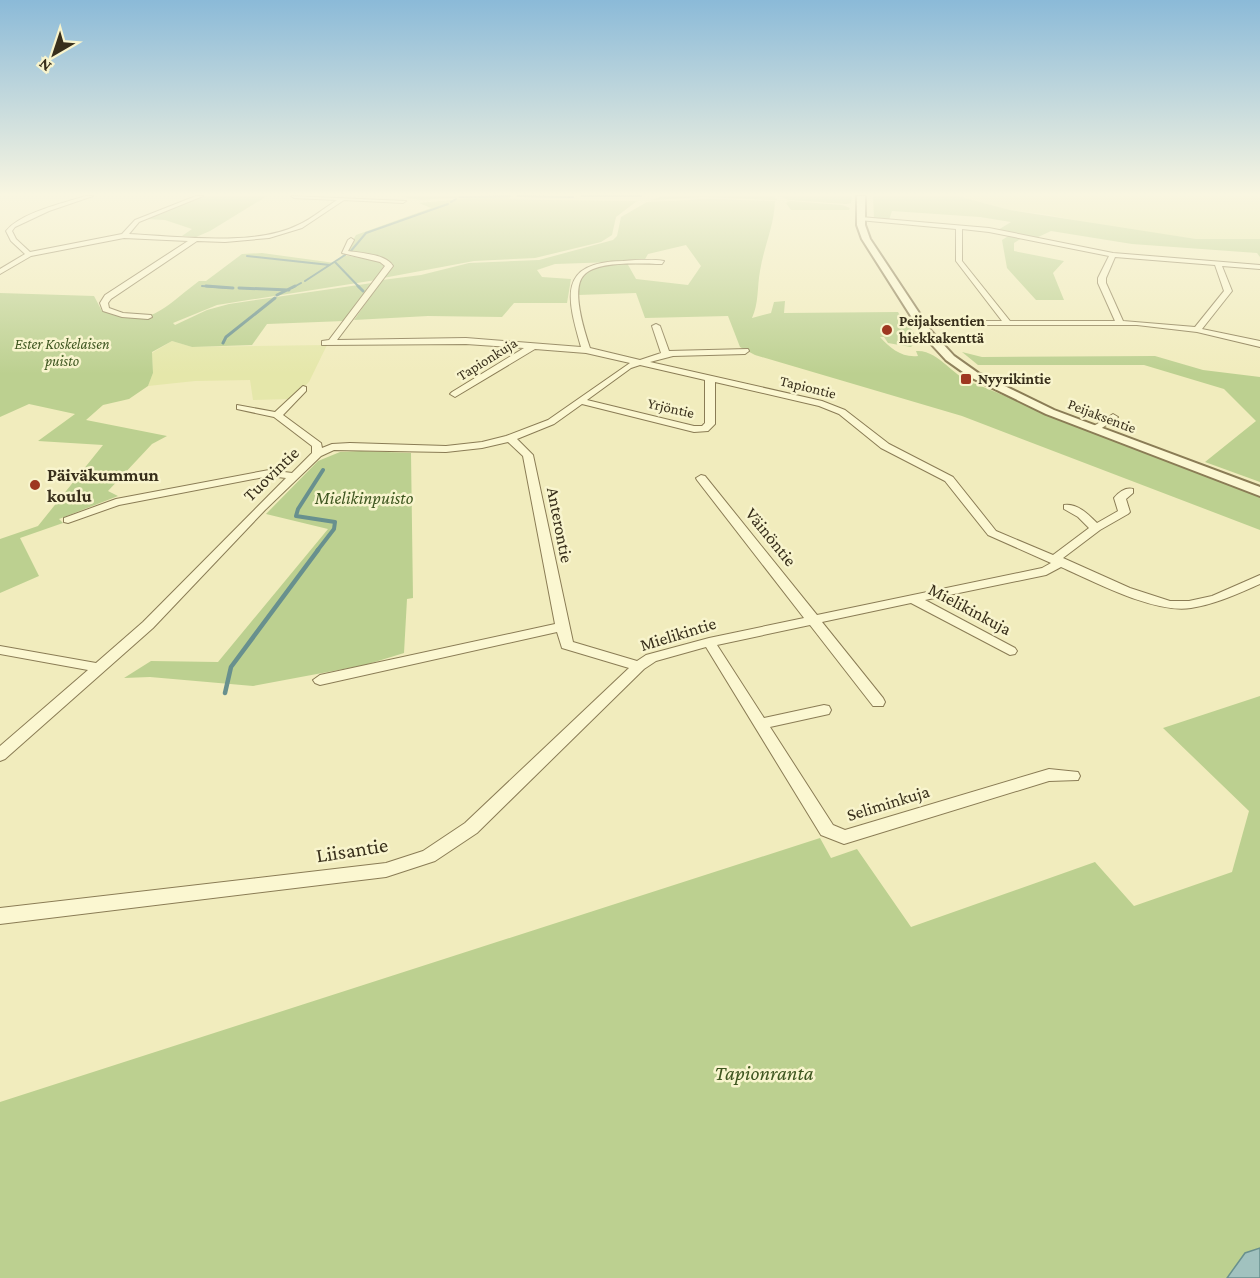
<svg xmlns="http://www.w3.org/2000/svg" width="1260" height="1278" font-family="'Crimson Pro',serif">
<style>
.farmland{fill:#e5e7aa}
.green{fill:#bcd090}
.water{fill:#a1c2bf;stroke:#68908e;stroke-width:1.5}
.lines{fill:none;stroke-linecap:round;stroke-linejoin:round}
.stream-far3{stroke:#68908e;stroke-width:2}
.stream-far2{stroke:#68908e;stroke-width:3}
.stream-far1{stroke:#68908e;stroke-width:4}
.stream{stroke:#68908e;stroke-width:4.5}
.minor-casing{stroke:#8a7c55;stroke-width:2}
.tertiary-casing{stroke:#8a7c55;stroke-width:4}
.minor{fill:#fbf7d1;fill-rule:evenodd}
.tertiary{fill:#fbf7d1;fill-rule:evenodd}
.poi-dot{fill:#9e3820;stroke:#f8f4cd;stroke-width:2}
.labels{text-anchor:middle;stroke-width:5;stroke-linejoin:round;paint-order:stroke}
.far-poi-label{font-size:15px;font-weight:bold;fill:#382f1b;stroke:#f8f4cd;text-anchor:start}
.far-park-label{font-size:15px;font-style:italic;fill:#3e5620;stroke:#f8f4cd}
.far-street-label{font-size:15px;fill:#382f1b;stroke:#f8f4cd}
.street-label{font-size:18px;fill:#382f1b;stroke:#f8f4cd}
.poi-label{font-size:18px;font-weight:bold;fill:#382f1b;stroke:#f8f4cd;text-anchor:start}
.park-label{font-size:18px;font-style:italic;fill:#3e5620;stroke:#f8f4cd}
.near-street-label{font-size:21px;fill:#382f1b;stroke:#f8f4cd}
.near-park-label{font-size:21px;font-style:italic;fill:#3e5620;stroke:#f8f4cd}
</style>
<rect width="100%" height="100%" fill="#f1ecbd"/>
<!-- farmland -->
<path class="farmland" d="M957,196H1260V240L1196,239L1105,226L1044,214L1010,210Z
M172,341L192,347L327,345L309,382L291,399L253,400L250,380L195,381L148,386L153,373L152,353Z"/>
<!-- green -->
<path class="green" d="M196,196H267L210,231L196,237L182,236L192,229L165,220L146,219L201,197Z
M402,196H511L509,199H471L637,201L616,217L612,235L601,242L535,258L474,261L383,278L393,266L392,263L347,251L356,235L431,208L419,203L464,199C441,195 424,204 402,196Z
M663,196H773L777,200L702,197L651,200Z
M779,196H852L851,203L846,204L789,200Z
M873,196H957L1010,210L1196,239H1260V257L1257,253L1132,244L1051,231L1034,239L998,230L1011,222L980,217L892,211L889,220L874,219Z
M710,199L775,201C774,227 764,246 760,271C757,287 759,303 752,318L771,313L774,302L785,301L784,313L898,312L904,323H907L918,339L911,347L888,343L884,337H880C890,348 902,358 918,356L916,351C939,349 954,379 976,384L1090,431L1260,496V530L962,416L755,355L740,347L728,316L645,318L636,293L578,295C580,263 601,266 627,263L636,279L688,285L701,266L686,245L648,254L644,261L555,264L537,270L542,277L571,279L567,303H514L502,317L428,316L354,320L382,280L421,275L469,263L539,260L613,240L617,236L621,217L647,202Z
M790,201L842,205L850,208L849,210H791L786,203Z
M1010,235L1022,238L1014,243V251L1064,261L1053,273L1064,300H1036L1007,268L1002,240Z
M262,253L335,263L343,255L380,261L386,265L376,280L217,305L173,323L175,325L207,310L229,304L372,283L344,321L267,324L252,345L192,347L172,341L152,352L153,373L148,386L129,399L103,405L86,420L167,436L152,444L108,491L118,496L59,519L63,523L20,538L39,576L0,593V539L38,526L103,445L38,441L75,414L29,404L0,417V293L94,296L102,311C153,328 160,310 199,281H206L242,254Z
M962,352L982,357L1155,356L1203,370L1260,377V482L1205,462L1256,421L1224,389L1144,365H978Z
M361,451L411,453L413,598L407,599L404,653L365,665L253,686L150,677L124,678L151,661L218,662L328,529L266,514L318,461L340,452Z
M1260,696V1248L1245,1253L1227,1278H0V1102L820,838L831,858L857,849L911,927L1095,862L1134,906L1232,872L1249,811L1163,728Z"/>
<!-- water -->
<path class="water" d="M1260,1248V1278H1227L1245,1253Z"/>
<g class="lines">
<!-- stream-far3 -->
<path class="stream-far3" d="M518,196L573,197
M582,196H641
M460,197L510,196
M451,202L456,199
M350,252L366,233L448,204
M247,256L330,265
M335,262L360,288
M305,281L345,255
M202,286L229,288
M292,288L301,283"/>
<!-- stream-far2 -->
<path class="stream-far2" d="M206,286L233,288
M358,286L363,291
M239,288L289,290
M277,295L295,286
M223,343L226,337L275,298"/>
<!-- stream-far1 -->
<path class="stream-far1" d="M317,551L334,529L335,522L296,516L298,509L323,470"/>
<!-- stream -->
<path class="stream" d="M225,693L231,667L318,550"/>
<!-- minor casing -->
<g class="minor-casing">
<path id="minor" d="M86,196H93L49,211L15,227L12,231L16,239L30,252L122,234L135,220L196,196H203L139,222L129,234C177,236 255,247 298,225C312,219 324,208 337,200L294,198L291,196L406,201L403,203L344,200L302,228L269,238L225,242L197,241L111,299L108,303L109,308L123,313L151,315L152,317L148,319L122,317L103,311L100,303L105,295L188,241L124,238L31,256L0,274V269L25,254L11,241L6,231C20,213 63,203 86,196Z
M861,217L989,228L1113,253L1260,265V269L1222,266L1232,291L1202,329L1260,341V347L1197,332L1137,325H917V321H1002L956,261V229L859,220ZM962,229L989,232L1109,256L1098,278V283L1115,321H1010L962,261ZM1115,257L1215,265L1224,291L1195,327L1123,321L1106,283V278Z
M351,238L354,240L348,251C361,253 386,254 393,266L337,340L466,338L581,347C567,298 557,262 623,261C637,260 651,259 664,261L662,264C642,264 598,260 584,275C570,289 585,333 590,348L640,360L661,353L652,326L656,324L660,326L669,351L748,349L749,351L745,354L673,356L650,362L822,401L845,410L889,444L953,477L996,531L1053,555L1089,528L1078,517L1064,509V505C1077,503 1088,514 1097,523L1118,511L1114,498C1119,492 1126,487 1133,489V493L1126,499L1130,512L1128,514L1100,530L1063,558L1130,588L1170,601H1189L1212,596L1260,575V584C1237,594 1216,604 1191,608C1155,614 1095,582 1061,567L1046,575L925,600L1015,648L1017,651L1015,654L1010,655L911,603L822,622L883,698L885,702L883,706H873L810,625L717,645L764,718L824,705L829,706L831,710L829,714L770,727L833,825L845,830L1049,769L1078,772L1080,776L1078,780L1049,781L844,844L821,835L706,647L656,661L644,669L477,833L435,861L386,877L0,924V908L386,863L423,851L465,823L629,668L562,648L557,632L320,685L315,683L313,680L320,675L555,624L523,456L508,442L482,448L446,452L334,450L321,456L265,510L153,628L5,759L0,761V746L88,670L0,654V646L96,663L143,622L286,478L269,476L119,505L68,523L64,522V518L116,499L269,470L292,473L312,453V446L274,417L237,409V405L275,412L303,386L306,387V391L283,415L321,443L322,448L332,444L350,443L446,446L482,442L506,436L548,420L630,363L586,353L535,349L455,397L450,394L452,392L524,348L466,344L322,345V341L329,340L385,266L380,262L342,253L348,240ZM640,365L705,380V423L702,426H694L587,400L631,368ZM715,382L819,406L839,414L881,448L945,481L988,535L1051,563L1042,568L817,615L705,476L701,475L696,478L697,480L804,618L709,638L646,655L637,661L573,642L533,455L517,439L554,424L582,404L694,432L708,431L715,424Z
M1113,414L1118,417L1116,419L1097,431L1089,429Z"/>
</g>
<!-- tertiary casing -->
<g class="tertiary-casing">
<path id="tertiary" d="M857,196H865V225L870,239L931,331L954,356L978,373L1054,410L1260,487V496L1046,414L970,377L946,360L923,335L862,239L857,225Z"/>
</g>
<!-- minor -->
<use href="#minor" class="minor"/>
<!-- tertiary -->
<use href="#tertiary" class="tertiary"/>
</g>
<!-- sky -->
<linearGradient id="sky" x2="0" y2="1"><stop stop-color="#8bbad8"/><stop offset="0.52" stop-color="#f9f6e1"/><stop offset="1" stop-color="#f9f6e1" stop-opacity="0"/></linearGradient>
<rect width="1260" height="374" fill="url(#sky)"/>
<!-- markers -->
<g class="poi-dot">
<circle cx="887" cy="330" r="6"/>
<rect x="960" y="373" width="12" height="12" rx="3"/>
<circle cx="35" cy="485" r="6"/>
</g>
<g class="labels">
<!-- far-poi labels -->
<g class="far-poi-label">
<text x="899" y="326">Peijaksentien<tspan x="899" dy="17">hiekkakenttä</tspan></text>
<text x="978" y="384">Nyyrikintie</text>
</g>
<!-- far-park labels -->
<g class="far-park-label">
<text x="62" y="349">Ester Koskelaisen<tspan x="62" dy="17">puisto</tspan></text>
</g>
<!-- far-street labels -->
<g class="far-street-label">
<text transform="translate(487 359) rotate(-32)" y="5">Tapionkuja</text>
<text transform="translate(808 387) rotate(14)" y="5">Tapiontie</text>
<text transform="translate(671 408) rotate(13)" y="5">Yrjöntie</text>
<text transform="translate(1102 416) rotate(21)" y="5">Peijaksentie</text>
</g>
<!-- street labels -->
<g class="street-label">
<text transform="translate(271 474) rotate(-44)" y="6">Tuovintie</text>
<text transform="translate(560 525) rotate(79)" y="6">Anterontie</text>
<text transform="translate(771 537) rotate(51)" y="6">Väinöntie</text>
<text transform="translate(970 609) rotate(28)" y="6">Mielikinkuja</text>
<text transform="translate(678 634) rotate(-17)" y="6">Mielikintie</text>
<text transform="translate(888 803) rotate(-17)" y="6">Seliminkuja</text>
</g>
<!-- poi labels -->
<g class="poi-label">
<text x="47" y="481">Päiväkummun<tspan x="47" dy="21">koulu</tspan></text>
</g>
<!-- park labels -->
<g class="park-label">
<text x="364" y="504">Mielikinpuisto</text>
</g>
<!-- near-street labels -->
<g class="near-street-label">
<text transform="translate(352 850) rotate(-9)" y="7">Liisantie</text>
</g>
<!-- near-park labels -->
<g class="near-park-label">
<text x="764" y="1080">Tapionranta</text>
</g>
</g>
<!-- north arrow -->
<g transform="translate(54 54) rotate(219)" stroke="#f8f4cd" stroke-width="4.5" paint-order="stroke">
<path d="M0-4.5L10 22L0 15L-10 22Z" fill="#382f1b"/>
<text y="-9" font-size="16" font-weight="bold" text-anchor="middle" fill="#382f1b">N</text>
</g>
</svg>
